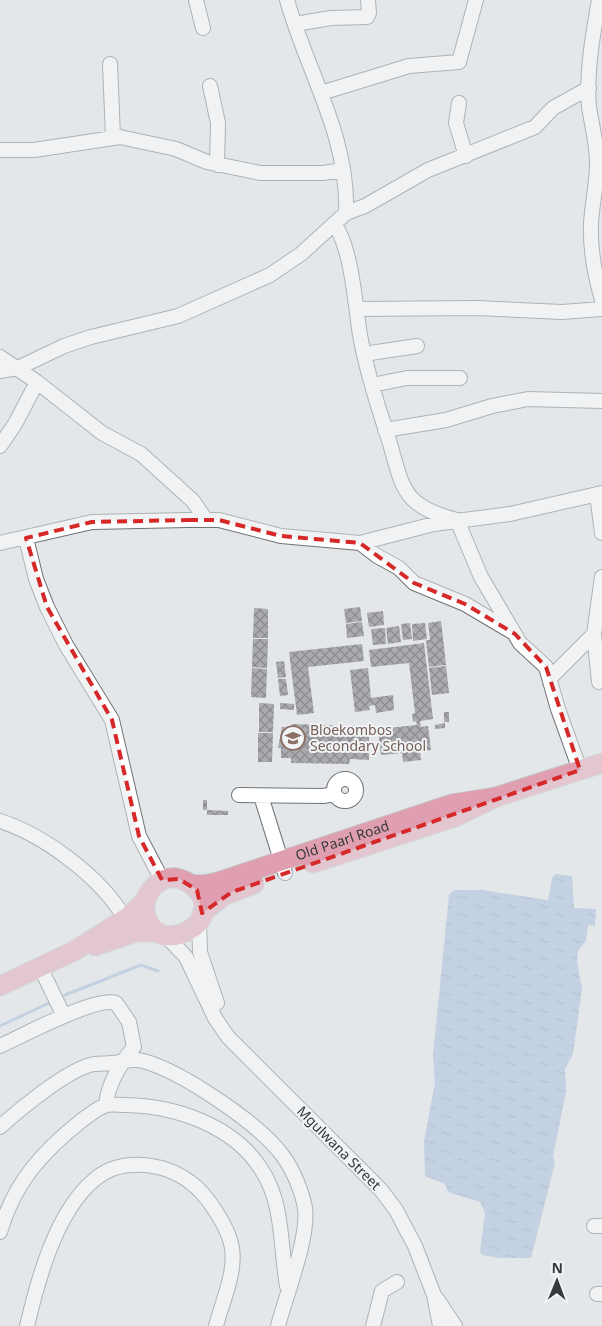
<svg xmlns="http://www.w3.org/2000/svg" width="602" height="1326" font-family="'Noto Sans',sans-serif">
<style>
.water{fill:url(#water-ripples)}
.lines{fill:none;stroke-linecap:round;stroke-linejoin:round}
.stream{stroke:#9cb6d9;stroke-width:3}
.building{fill:url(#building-cross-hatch)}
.minor-casing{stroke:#707376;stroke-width:16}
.major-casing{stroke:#c3c4c4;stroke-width:21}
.minor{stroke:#fff;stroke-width:14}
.major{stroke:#df9fb1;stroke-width:19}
.marked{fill:none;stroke:#d62828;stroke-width:4;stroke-dasharray:10 6;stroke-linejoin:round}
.labels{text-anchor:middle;stroke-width:4;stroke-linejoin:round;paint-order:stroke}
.education-label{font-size:14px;fill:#785e54;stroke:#f0f4f7;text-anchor:start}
.street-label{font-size:14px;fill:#37393a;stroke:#f0f4f7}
</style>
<defs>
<pattern id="water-ripples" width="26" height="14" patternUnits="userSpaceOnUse" patternTransform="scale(1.25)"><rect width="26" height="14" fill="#9cb6d9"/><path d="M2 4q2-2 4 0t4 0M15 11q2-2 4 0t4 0" fill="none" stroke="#8095b1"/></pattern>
<pattern id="building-cross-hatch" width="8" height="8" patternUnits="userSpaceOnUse" patternTransform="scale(1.25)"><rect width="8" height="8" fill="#abaaae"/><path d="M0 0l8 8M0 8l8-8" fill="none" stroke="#8c8b8f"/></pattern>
</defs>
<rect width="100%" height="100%" fill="#e3e7ea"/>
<!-- water -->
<path class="water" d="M555,874L572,876L574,908L596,909L595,926L588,925L586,941L578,951L577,961L582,989L573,1054L565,1069L566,1092L553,1156L555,1163L531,1258H500L482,1255L480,1251L485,1213L480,1202L448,1192L445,1184L425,1176L424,1141L435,1083L433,1055L449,895L454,890H481L548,900L552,878Z"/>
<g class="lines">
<!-- stream -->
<path class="stream" d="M65,995L141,965L158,971
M0,1026L49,1003"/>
</g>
<!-- building -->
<path class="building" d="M360,607L362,621L346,623L344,609Z
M254,608L268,609V638H253Z
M383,611L384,625L369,627L367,613Z
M441,621L446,665L429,667L426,640H430L428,623Z
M362,622L364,636L347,638L346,624Z
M410,623L412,639L403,640L401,624Z
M425,623L427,639L413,641L412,624Z
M399,626L401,642L388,644L386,628Z
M385,628L386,644L373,645L371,629Z
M253,639H268L267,668L252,667Z
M424,643L433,719L420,721L421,727L428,726L431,750L420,751L421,760L403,762L402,753L381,755L378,729L417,725L416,721L413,722L412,714L415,713L409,663L371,667L369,650Z
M362,644L364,661L308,667L314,713L297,715L289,652Z
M284,661L286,677L278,678L276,662Z
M446,666L449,693L432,695L429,668Z
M252,668L267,669L266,698L251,697Z
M368,668L371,698L393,695L394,710L376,713L375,705L369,706L370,710L355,712L350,670Z
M278,679H286L288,695L280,696Z
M259,703L274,704L273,732H259Z
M280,703L294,704V710L280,709Z
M444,712H449V722H444Z
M445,723V728L435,729V725Z
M292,724L359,726V731H369V760L350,759L349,764L291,763V758H281V748H278L282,727L292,728Z
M258,733H273L272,762H258Z
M203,800H207V810H203Z
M207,810L228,811V815H207Z"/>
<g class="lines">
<!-- minor casing -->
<g class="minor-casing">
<path id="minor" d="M196,0L203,28
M287,0C307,72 349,136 346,213
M599,0C593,34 586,72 589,107C592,126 597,144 597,163C597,184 592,204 591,224C590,250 595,276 602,300
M295,24L331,18L367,17L369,13L368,0
M110,64L113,137
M210,86L218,123L217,165
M321,93L409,66L459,62L476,0
M459,103L456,123L466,156
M0,150H34L120,137L176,149L207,162L260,173H323L343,170
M335,225C352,250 355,304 360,335C366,370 377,404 388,437C403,486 400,506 457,520L481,577L520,643L546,667L558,709L580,770
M357,309L477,308L562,312L602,309
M364,354L417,346
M0,357L37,382L102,433L141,454L193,501L206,520
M0,371L18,368L64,346L91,337L178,316L270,275L301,254L346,213L365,206L428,170L535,127L553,108L589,88
M372,385L407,378H460
M385,430L446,420L492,406L528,399L602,401
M0,446L15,424L37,382
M597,494L602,533
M26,538L36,579L47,607L66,645L112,720L139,836L162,880
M0,543L92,522L188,520H219L281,536L360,543L434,524L510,514L602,493
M360,543L377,556L399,568L414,583L465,604L514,633
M550,678L594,634
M599,682L594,634L602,577
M334 790a11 11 0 1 1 22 0a11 11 0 1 1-22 0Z
M239,795L323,796L335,794
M261,796L285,873
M0,821C44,835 102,878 125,919
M199,921L200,952L217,1003
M165,935L186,957L215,1018L228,1037L381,1190L396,1210L415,1246L434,1295L440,1326
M40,967L64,1016
M0,1046C22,1036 96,996 116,1003L129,1022L134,1047C120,1064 108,1083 106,1105
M0,1127C20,1109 68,1069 94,1064C101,1063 107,1064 113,1063C124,1062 132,1058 143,1061C181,1071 260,1124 283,1156C293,1170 302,1191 305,1208C309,1238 286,1295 278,1326
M594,1226H602
M0,1232C14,1183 42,1152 81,1121C88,1116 98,1107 107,1105C112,1104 120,1105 126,1105C175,1106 233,1125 261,1169C284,1203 280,1247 287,1286
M597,1294H602
M437,1299L455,1326
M27,1326C38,1279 56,1212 94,1180C120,1157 163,1162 190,1182C207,1194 229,1228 232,1248C236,1273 222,1302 216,1326
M373,1326L382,1291L397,1282"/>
</g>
<!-- major casing -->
<g class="major-casing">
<g id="major">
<path d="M313,863L455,817L496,797L602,763"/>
<path id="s1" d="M191,884C237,921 149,965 145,909C144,891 160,876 177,878C183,879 186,882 191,884C199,886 210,884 218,882L452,804L496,797"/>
<path d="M202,913L223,896L254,884"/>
<path d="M95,946L136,932H158"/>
<path d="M0,986L74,951L128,917L146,900"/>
</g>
</g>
<!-- minor -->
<use href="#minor" class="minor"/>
<!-- major -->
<use href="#major" class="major"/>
</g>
<!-- marked area -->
<path d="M0 0H602V1326H0ZM188,520H219L281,536L360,543L414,583L465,604L515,634L546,667L580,770L232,892L202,913L197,890L179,879L162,880L139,836L112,720L47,607L26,538L92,522Z" fill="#e3e7ea" fill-opacity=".55" fill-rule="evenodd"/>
<path class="marked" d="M188,520H219L281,536L360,543L414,583L465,604L515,634L546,667L580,770L232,892L202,913L197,890L179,879L162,880L139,836L112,720L47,607L26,538L92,522Z"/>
<!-- icons -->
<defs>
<g id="school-ring" transform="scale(1.25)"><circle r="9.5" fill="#f0f4f7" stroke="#8d6e63" stroke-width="1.5"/><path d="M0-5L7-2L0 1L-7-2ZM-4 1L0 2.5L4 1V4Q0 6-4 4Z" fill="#8d6e63"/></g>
</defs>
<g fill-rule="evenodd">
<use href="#school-ring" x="293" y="738"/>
</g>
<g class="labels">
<!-- education labels -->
<g class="education-label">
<text x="310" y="735">Bloekombos<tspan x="310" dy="16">Secondary School</tspan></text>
</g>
<!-- street labels -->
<g class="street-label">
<text dy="5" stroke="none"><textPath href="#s1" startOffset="341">Old Paarl Road</textPath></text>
<text transform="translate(339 1148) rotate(45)" y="5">Mgulwana Street</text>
</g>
</g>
<!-- north arrow -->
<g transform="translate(557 1281) rotate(1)" stroke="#f0f4f7" stroke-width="4" paint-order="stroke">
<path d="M0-4L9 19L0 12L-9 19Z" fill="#37393a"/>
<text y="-8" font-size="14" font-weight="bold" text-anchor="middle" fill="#37393a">N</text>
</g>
</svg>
